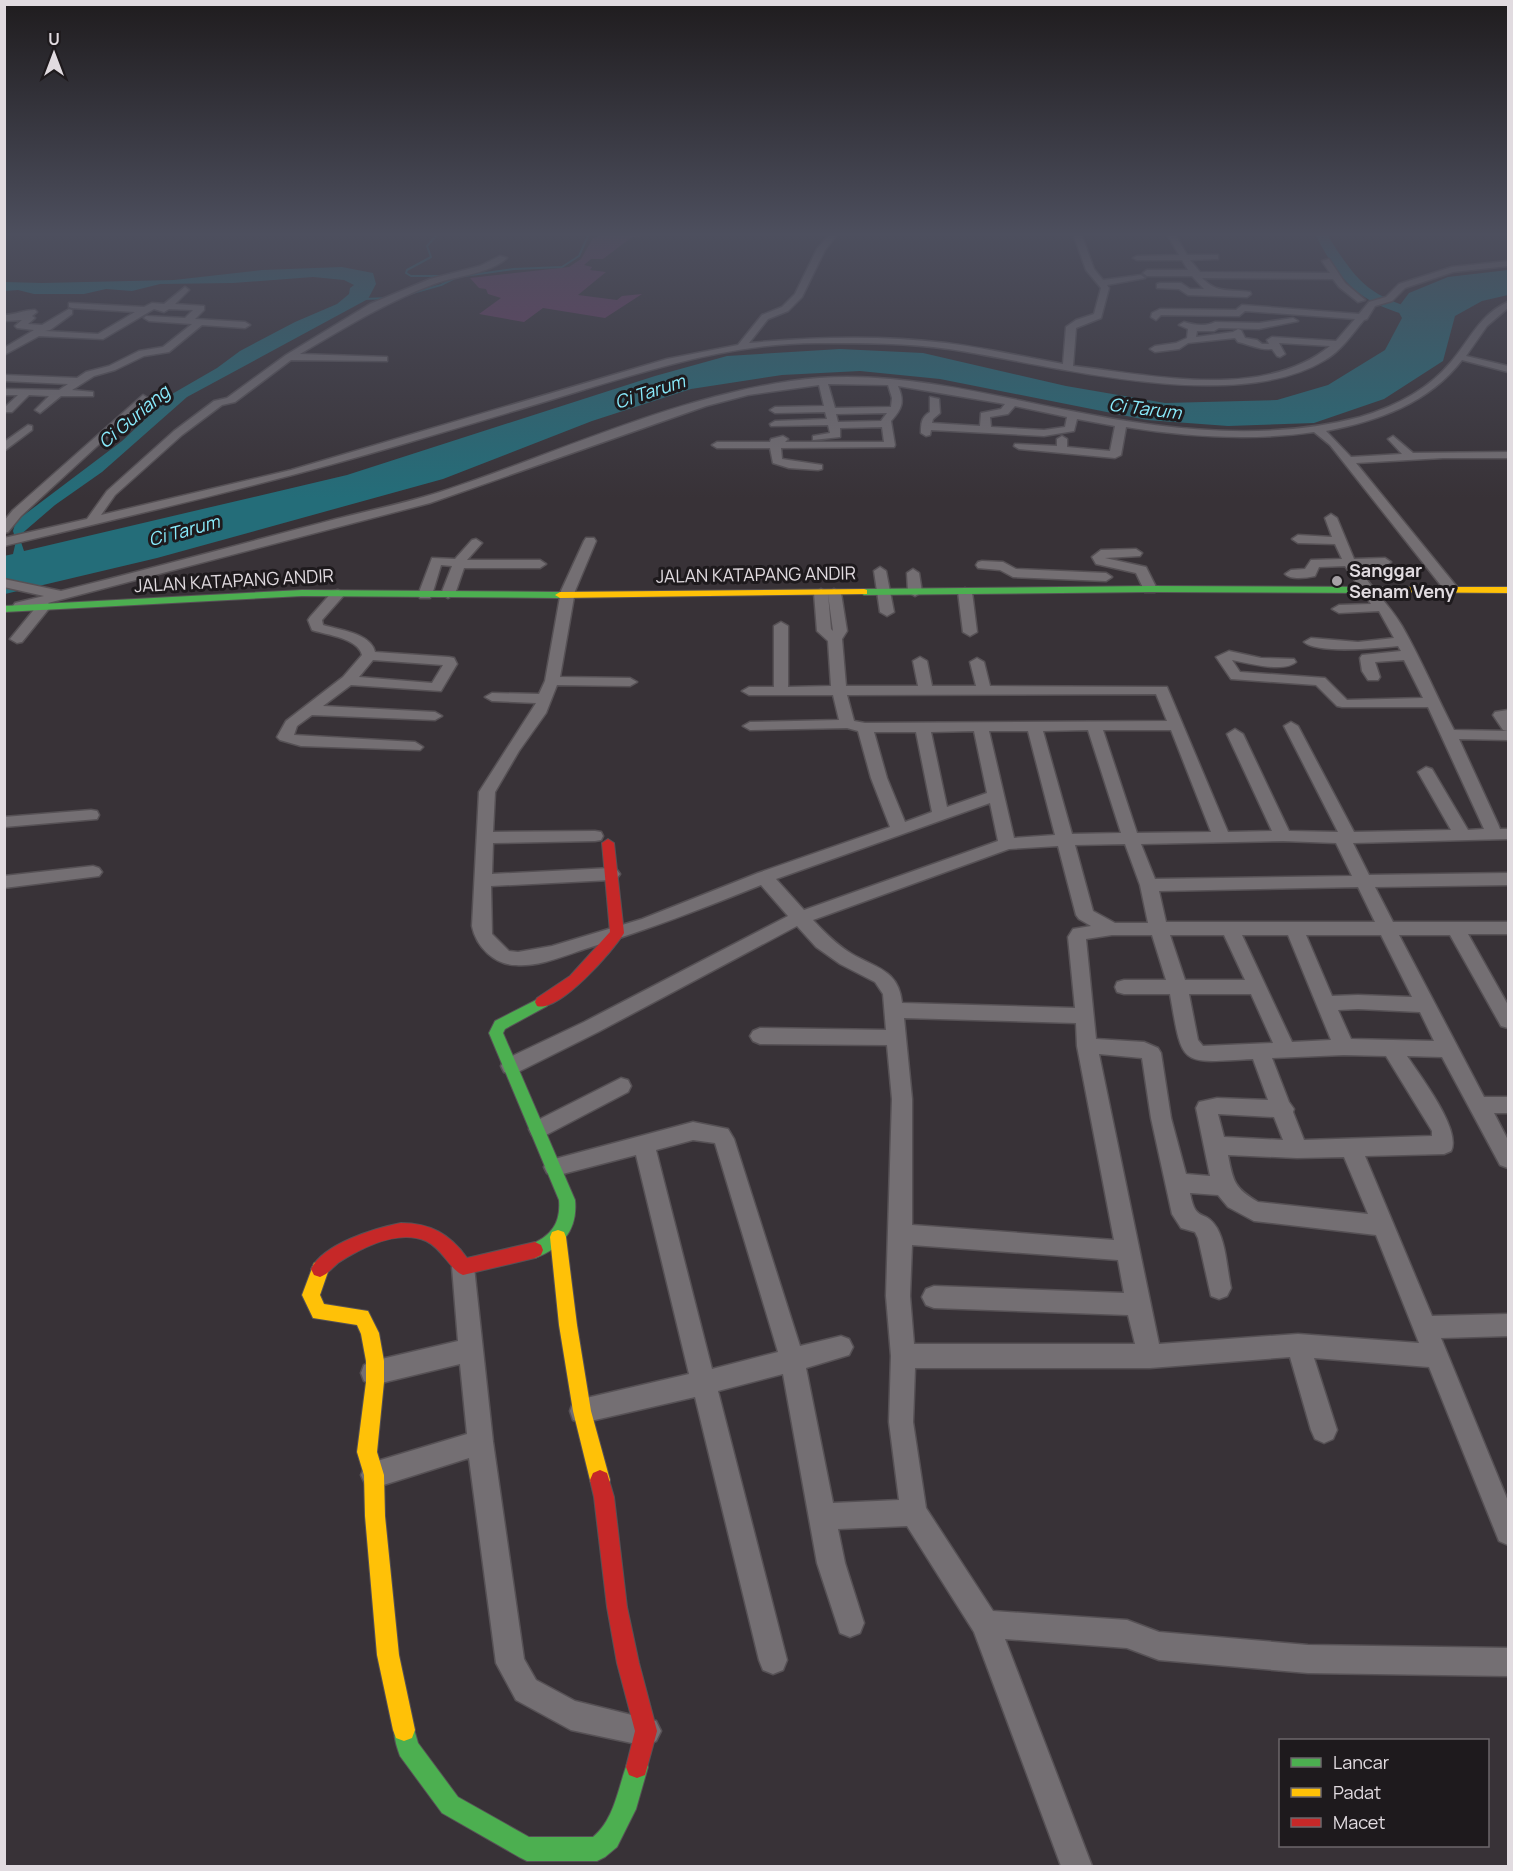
<svg xmlns="http://www.w3.org/2000/svg" width="1513" height="1871" font-family="Manrope,sans-serif">
<style>
.green{fill:#6d3c65}
.water{fill:#246d79}
.lines{fill:none;stroke-linecap:round;stroke-linejoin:round}
.stream{stroke:#246d79;stroke-width:2}
.river{fill:#246d79;fill-rule:evenodd}
.street-casing{stroke:#565155;stroke-width:3}
.fast-casing{stroke:#565155;stroke-width:2}
.slow-casing{stroke:#565155;stroke-width:2}
.jam-casing{stroke:#565155;stroke-width:2}
.street{fill:#746f73;fill-rule:evenodd}
.fast{fill:#4caf50;fill-rule:evenodd}
.slow{fill:#ffc107;fill-rule:evenodd}
.jam{fill:#c62828;fill-rule:evenodd}
.poi-dot{fill:#a6a0a5;stroke:#1e1a1d;stroke-width:2}
.labels{text-anchor:middle;stroke-width:6;stroke-linejoin:round;paint-order:stroke}
.far-water-label{font-size:18px;font-style:italic;fill:#89ebfc;stroke:#1e1a1d}
.far-poi-label{font-size:18px;font-weight:bold;fill:#e1dbe0;stroke:#1e1a1d;text-anchor:start}
.far-street-label{font-size:18px;fill:#e1dbe0;stroke:#1e1a1d}
</style>
<rect width="100%" height="100%" fill="#383237"/>
<!-- green -->
<path class="green" d="M599,236H646L632,237L603,259H591L584,265L592,267L590,270L606,272L578,295L617,300L622,296L642,294L605,318L543,308L524,322L479,314L501,298L488,294L486,289L479,288L470,278L569,267L581,259L593,238Z"/>
<!-- water -->
<path class="water" d="M342,267L373,273L376,284L368,299L187,397L102,472L55,505L19,536L24,551L347,475L655,376L727,356L840,349L923,353L1066,386L1165,403L1277,400L1328,385L1385,350L1402,318L1397,309L1409,293L1448,277L1508,270V295L1482,301L1455,316L1443,361L1384,399L1314,423L1228,426L1147,420L940,379L860,371L782,375L691,389L592,421L443,479L157,558L5,594L4,556L13,554L16,541L13,531L16,521L122,441L172,394L217,368L240,351L295,322L337,304L349,294L350,288L354,285L344,280L313,277L233,283L160,284L132,291L106,289L84,294H34L18,290L5,291V282L42,283L174,280L262,270Z"/>
<g class="lines">
<!-- stream -->
<path class="stream" d="M436,236L427,246L431,257L407,270L406,273L411,276H448
M402,296L441,285L457,277L514,269L562,267L579,256L588,236
M363,299L391,298"/>
<!-- river -->
<path class="river" d="M1316,236H1328C1358,284 1370,297 1426,312L1428,315L1426,318L1421,319C1364,305 1343,288 1316,236Z"/>
<!-- street casing -->
<g class="street-casing">
<path id="street" d="M828,236H836L825,250L802,297L788,311L768,319L749,343C814,337 880,335 946,343C985,348 1024,357 1063,364L1066,327L1076,320L1094,314L1101,288L1086,270L1074,236H1082L1094,269L1103,280L1141,275L1145,278L1107,285L1109,288L1101,318L1076,328L1073,366C1152,375 1263,401 1330,346L1279,343L1285,354L1280,357L1277,356L1272,349C1259,350 1251,345 1238,342L1235,338L1188,343L1179,349L1155,352L1150,349L1155,346L1176,343L1187,338L1188,329L1179,325L1184,322C1195,325 1205,327 1215,322L1259,323L1293,318L1298,321L1259,329L1219,328L1214,331H1197L1196,337L1233,332L1238,329L1241,330L1245,338L1257,340L1262,344H1269L1267,340L1272,337L1336,341L1355,319L1245,311L1239,316L1161,315L1156,320L1151,317L1152,313L1160,309L1236,310L1242,305L1359,314L1369,302L1386,297L1399,284L1452,267L1508,261V266L1453,272L1405,288L1392,301L1375,306L1367,319L1364,320C1352,334 1341,351 1325,360C1233,416 1050,364 949,349C907,343 864,343 822,343C741,342 662,366 586,389C525,408 464,426 403,444C271,483 138,514 4,546V538L87,519L107,491L174,431L214,401L227,398L286,355L370,304L430,279L480,266L500,256L507,258C487,275 458,275 434,284C386,302 344,328 300,354L387,357V361L291,360L235,402L222,405L182,435L115,495L101,515L291,470L667,359L738,345L762,315L782,307L795,294L817,249Z
M1168,236H1176L1187,255H1218V259H1215L1190,260L1200,272L1330,273L1322,261L1329,259L1345,283L1365,300L1358,302L1339,287L1333,279L1202,278C1217,294 1230,289 1250,292L1251,294L1247,297L1188,295L1179,289L1157,288V284L1160,283H1181L1190,289H1204L1192,276H1147L1143,273L1147,270H1188L1182,260H1137L1133,258L1137,256L1179,255Z
M185,287L189,290L175,304L204,306V310L195,319L245,322L250,325L245,328L202,325L169,352L144,356L115,370L94,376L72,390L93,392V396H61L40,413L35,410L49,396L29,395L12,412H4V408L18,395H4V389L59,390L68,384L5,381L4,375L77,378L86,372L109,366L139,351L163,347L192,324L149,321L144,318L146,316L185,318L193,310L169,309L164,312L154,309L103,339L39,336L4,355V348L34,330L17,328L15,326L22,320L4,321V315C14,315 28,309 35,310L37,312L32,316L35,318L28,324L42,325L69,309L72,310V314L50,330L45,331L98,334L135,312L72,308L69,307V303L144,307L152,303L164,304Z
M1508,302V308L1487,326L1466,356L1508,366V372L1462,360C1429,403 1378,421 1326,431L1351,457L1402,454L1388,439L1393,436L1413,453L1508,452V458H1443L1356,463L1457,587L1459,590L1452,594L1447,593L1330,445L1314,432C1252,441 1188,437 1126,427L1121,455L1115,458L1019,449L1014,446L1015,444L1057,446V439L1062,436L1067,439V447L1110,451L1115,426L1077,419L1074,431L1044,436L931,430L930,435L926,436L921,433C921,424 921,417 930,412V397L939,399L940,413L933,419L932,423L980,426L981,413L1001,409L1005,404L898,386C905,402 902,409 891,421L895,445L894,447L781,448L782,459L822,465V469L818,470L789,468L773,463L770,448H717L712,445L717,442H770L771,439L783,436L788,439L785,442H884L882,427L840,428V437L813,440V436L830,433L828,425L771,426L770,424L775,421L827,419L825,412L775,413L770,410L775,407L824,406L819,385L748,395L706,406L430,503L48,603L51,606L22,642L17,643L10,639L37,606L20,610L15,609L13,606L15,603L44,596L4,587V579L61,591C153,568 245,543 336,519C371,510 406,503 440,492C556,454 669,399 791,381C886,367 979,393 1071,411C1164,430 1267,442 1360,417C1394,407 1428,390 1451,362C1469,341 1480,314 1508,302ZM828,384L888,385L892,398L891,407L835,408ZM1015,406L1067,417L1065,427L1044,430L991,427L990,417L1008,414ZM887,413L881,421L838,422L836,414Z
M143,395L148,398L147,400L21,516L8,532L4,533V521L13,510Z
M28,425L32,426V430L4,451V442Z
M1331,514L1337,518L1354,559L1385,558L1391,562L1385,566H1358C1371,589 1389,604 1402,626C1421,659 1436,695 1454,730L1508,731L1503,730L1493,715L1495,712L1508,710V740L1459,739L1498,824L1500,829H1508V839L1353,843L1369,875L1508,873V885L1375,887L1393,922H1508V934H1468L1508,1005V1028L1501,1026L1450,935H1399L1484,1097H1508V1113H1494L1508,1140V1168L1500,1165L1442,1057L1407,1056C1420,1076 1462,1130 1451,1151L1444,1154L1365,1156L1432,1316L1508,1314V1336L1441,1338L1508,1501V1545L1499,1541L1429,1367L1314,1358L1337,1430L1333,1439L1324,1443L1315,1439L1311,1430L1290,1357L1150,1368H915L913,1422L926,1508L993,1611L1127,1620L1159,1632L1308,1645L1508,1648V1676L1308,1673L1159,1660L1127,1648L1005,1639L1092,1866H1061L974,1632L907,1526L838,1529L845,1563L864,1623L860,1633L850,1637L840,1633L817,1563L783,1374L718,1391L787,1660L783,1670L773,1674L763,1670L759,1660L695,1397L582,1423L573,1420L570,1411L573,1402L582,1399L689,1374L636,1155L555,1176L547,1173L544,1167L547,1161L693,1122L728,1129L734,1139L800,1346L841,1336L849,1339L853,1347L849,1355L806,1368L833,1503L899,1500L889,1422L891,1356L886,1296L892,1099L887,1045L760,1044L753,1041L750,1036L753,1031L760,1028L886,1030L883,994L875,982L840,964L816,947L797,926L598,1032L518,1072L511,1074L504,1072L501,1066L504,1060L584,1022L788,916L761,885C704,908 647,930 588,948C566,955 540,967 516,965C495,965 476,947 472,926L479,792L536,703L492,701L485,697L492,693L539,694L545,681L561,591L584,541L586,538H594L596,541L575,591L560,677L630,678L637,682L630,686L557,685L546,713L519,751L495,792L493,832L595,831L601,832L603,836L601,840L595,841L493,843L492,874L611,868L617,870L620,874L617,878L611,880L491,886L492,934L509,951L518,952L552,946L642,919L758,873L890,827L871,778L858,731L847,728L750,730L743,726L750,722L839,720L833,695H749L742,691L749,687H774V626L781,622L788,626V687L831,686L828,641L817,631L814,593L821,589L828,593L834,589L841,593L847,631L842,639L846,686H918L913,661L920,657L927,661L932,686H976L970,662L977,658L984,662L990,686L1167,687L1228,832L1272,831L1227,734L1235,729L1243,734L1289,831L1338,832L1284,726L1291,722L1298,726L1354,832L1451,830L1418,772L1426,767L1432,769L1468,830L1484,829L1428,707H1342L1337,706L1316,685L1231,679L1216,657L1229,651L1261,658L1294,659L1296,662C1284,673 1247,663 1232,660L1240,672L1325,678L1347,700L1423,698L1404,660L1375,662L1380,677L1378,680H1368L1362,671L1360,658L1362,655L1401,651L1398,646C1379,648 1317,654 1304,642L1311,638L1358,642L1394,638L1379,611L1339,613L1332,609L1339,605L1371,604L1345,566L1319,567L1315,576C1306,578 1291,580 1285,574L1291,570L1305,569L1311,560L1342,559L1335,544L1298,543L1292,539L1298,535L1332,537L1325,518ZM828,594L833,631L831,629ZM1156,694L1167,721L865,723L854,721L847,695ZM1088,730L1121,833L1072,834L1043,731ZM1103,730H1171L1211,832L1137,833ZM974,731L987,793L947,807L931,732ZM989,731H1028L1055,835L1014,838ZM874,732H916L932,812L905,822L887,778ZM990,803L998,841L804,910L776,879ZM1283,841L1336,843L1352,876L1155,879L1141,844ZM1125,844L1140,885L1148,923H1115L1093,911L1075,845ZM1058,846L1076,915L1079,919L1091,926L1073,929L1068,937L1075,1008L902,1003C899,970 876,968 852,954C837,945 825,933 813,920L1009,849ZM1358,887L1375,922H1166L1159,891ZM1112,935H1152L1166,980H1124L1117,982L1115,987L1117,992L1124,994H1170C1183,1068 1179,1063 1253,1059L1268,1100L1217,1098L1199,1102L1196,1108L1210,1176L1186,1174L1171,1118L1161,1053L1158,1048L1144,1042L1096,1039L1086,939ZM1170,935H1224L1245,980H1185ZM1242,935H1288L1331,1040L1292,1042ZM1306,935H1381L1412,997L1358,995L1332,996ZM1189,994H1251L1273,1043L1203,1046L1198,1040ZM1358,1009L1420,1012L1434,1041L1351,1039L1338,1010ZM904,1018L1076,1023L1077,1046L1114,1240L912,1225V1099ZM1099,1054L1142,1058L1151,1118L1172,1214L1181,1228L1195,1232L1198,1238L1211,1296L1219,1299L1227,1296L1231,1288C1227,1269 1226,1244 1217,1228C1204,1207 1196,1225 1190,1193L1218,1195L1228,1207L1254,1221L1376,1235L1419,1343L1298,1334L1159,1344ZM1344,1055L1386,1056L1432,1131V1136L1304,1140L1293,1112L1294,1109L1289,1102L1272,1058ZM1218,1114L1274,1117L1283,1140L1224,1137ZM693,1140L715,1143L778,1352L712,1369L656,1150ZM1228,1155L1297,1158L1344,1157L1368,1214L1258,1202C1234,1188 1233,1181 1228,1155ZM912,1245L1118,1260L1124,1293L934,1286L926,1289L922,1297L926,1305L934,1308L1128,1315L1135,1344H914L910,1296Z
M476,539L482,543L467,560H540L546,564L540,568H464L455,594L448,598L441,594L452,566L441,565L432,595L430,598H420L418,595L432,558L455,559L472,540Z
M1136,549L1142,553L1140,556L1105,558L1146,567L1157,589L1155,592H1145L1136,573L1096,564L1092,557L1101,550Z
M982,561L1003,562L1016,569L1106,573L1112,577L1106,581L1013,577L1000,570L978,568L976,565L978,562Z
M880,567L886,571L894,612L887,616L880,612L874,571Z
M913,569L919,573L922,592L915,596L908,592L907,573Z
M965,588L972,592L977,632L970,636L963,632L958,592Z
M338,590L345,594L322,620L323,625C339,630 371,633 375,652L449,657L454,658L457,664L441,691L351,685L323,706L435,712L442,716L435,720L312,715L297,726L294,735L415,742L423,747L420,750L301,746L280,740L277,737L286,721L343,677L362,655C358,638 327,635 312,630L308,620L310,617L333,591ZM373,660L443,665L432,683L359,677Z
M91,810L97,811L99,815L97,819L4,827V817Z
M93,866L99,868L102,872L99,876L4,888V876Z
M621,1078L628,1080L631,1086L628,1092L546,1135L539,1138L532,1135L529,1129L532,1123Z
M463,1257L471,1260L474,1267L493,1442L524,1659L536,1680L575,1701L656,1721L661,1731L656,1741L646,1746L571,1730L516,1700L496,1663L469,1458L374,1488L365,1484L361,1475L365,1466L374,1462L467,1434L460,1364L373,1385L364,1381L361,1373L364,1365L373,1361L458,1341L452,1267L455,1260Z"/>
</g>
<!-- fast casing -->
<g class="fast-casing">
<path id="fast" d="M1150,586L1376,587L1381,590L1376,593L1150,592L864,595L859,592L864,589Z
M302,590L560,592L565,595L560,598L302,596L4,612V606Z
M542,997L547,998L549,1002L547,1006L505,1029L503,1033L575,1200C578,1230 562,1248 535,1258L529,1255L527,1250L529,1245C551,1237 561,1223 559,1200L489,1033L495,1021Z
M404,1719L412,1722L418,1743L458,1797L529,1837H593C616,1818 618,1785 629,1759L637,1756L645,1759L648,1767L636,1809L617,1847L605,1857L597,1861H527L519,1857L442,1813L400,1756C396,1745 392,1733 396,1722Z"/>
</g>
<!-- slow casing -->
<g class="slow-casing">
<path id="slow" d="M1376,587H1508V593L1373,592V588Z
M864,589L867,590V594L560,598L555,595L560,592Z
M558,1230L564,1232L566,1237L577,1325L591,1411L610,1480L607,1487L600,1490L593,1487L590,1480L573,1411L559,1325L550,1237L552,1232Z
M320,1261L326,1263L329,1269L320,1295L324,1304L368,1311L379,1333L384,1361V1382L377,1452L384,1475L385,1516L399,1655L415,1730L412,1738L404,1741L396,1738L393,1730L377,1655L365,1516L364,1475L357,1452L366,1382V1361L361,1334L357,1325L313,1318L302,1295L314,1263Z"/>
</g>
<!-- jam casing -->
<g class="jam-casing">
<path id="jam" d="M608,839L614,843L624,933C613,951 559,1013 537,1006L535,1002L537,998L570,976L610,932L602,843Z
M401,1223C430,1223 450,1234 467,1258L535,1242L541,1245L543,1250L541,1255L535,1258L463,1275C450,1270 443,1249 426,1241C398,1229 361,1248 338,1263C332,1268 328,1274 320,1277L314,1275L311,1269C323,1244 375,1228 401,1223Z
M600,1470L607,1473L614,1497L627,1607L639,1663L657,1731L645,1775L637,1778L629,1775L626,1767L635,1731L617,1663L607,1607L594,1497L590,1480L593,1473Z"/>
</g>
<!-- street -->
<use href="#street" class="street"/>
<!-- fast -->
<use href="#fast" class="fast"/>
<!-- slow -->
<use href="#slow" class="slow"/>
<!-- jam -->
<use href="#jam" class="jam"/>
</g>
<!-- sky -->
<linearGradient id="sky" x2="0" y2="1"><stop stop-color="#1f1c1e"/><stop offset="0.47" stop-color="#4d4f5e"/><stop offset="1" stop-color="#4d4f5e" stop-opacity="0"/></linearGradient>
<rect width="1513" height="498" fill="url(#sky)"/>
<!-- markers -->
<circle class="poi-dot" cx="1337" cy="581" r="6"/>
<g class="labels">
<!-- far-water labels -->
<g class="far-water-label">
<text transform="translate(650 392) rotate(-18)" y="6">Ci Tarum</text>
<text transform="translate(1145 409) rotate(7)" y="6">Ci Tarum</text>
<text transform="translate(134 417) rotate(-40)" y="6">Ci Guriang</text>
<text transform="translate(184 531) rotate(-15)" y="6">Ci Tarum</text>
</g>
<!-- far-poi labels -->
<g class="far-poi-label">
<text x="1349" y="577">Sanggar<tspan x="1349" dy="21">Senam Veny</tspan></text>
</g>
<!-- far-street labels -->
<g class="far-street-label">
<text transform="translate(756 575) rotate(-1)" y="6">JALAN KATAPANG ANDIR</text>
<text transform="translate(234 581) rotate(-3)" y="6">JALAN KATAPANG ANDIR</text>
</g>
</g>
<!-- border -->
<rect width="1513" height="1871" fill="none" stroke="#e1dbe0" stroke-width="12"/>
<!-- legend -->
<rect x="1279" y="1739" width="210" height="108" fill="#1e1a1d" stroke="#6c676b" stroke-width="1.5"/>
<rect x="1291" y="1758" width="30" height="9" fill="#4caf50" stroke="#6c676b" stroke-width="1.5"/>
<text x="1333" y="1769" font-size="18" fill="#e1dbe0">Lancar</text>
<rect x="1291" y="1788" width="30" height="9" fill="#ffc107" stroke="#6c676b" stroke-width="1.5"/>
<text x="1333" y="1799" font-size="18" fill="#e1dbe0">Padat</text>
<rect x="1291" y="1818" width="30" height="9" fill="#c62828" stroke="#6c676b" stroke-width="1.5"/>
<text x="1333" y="1829" font-size="18" fill="#e1dbe0">Macet</text>
<!-- north arrow -->
<g transform="translate(54 54)" stroke="#1e1a1d" stroke-width="4.5" paint-order="stroke">
<path d="M0-4.5L10 22L0 15L-10 22Z" fill="#e1dbe0"/>
<text y="-9" font-size="16" font-weight="bold" text-anchor="middle" fill="#e1dbe0">U</text>
</g>
</svg>
